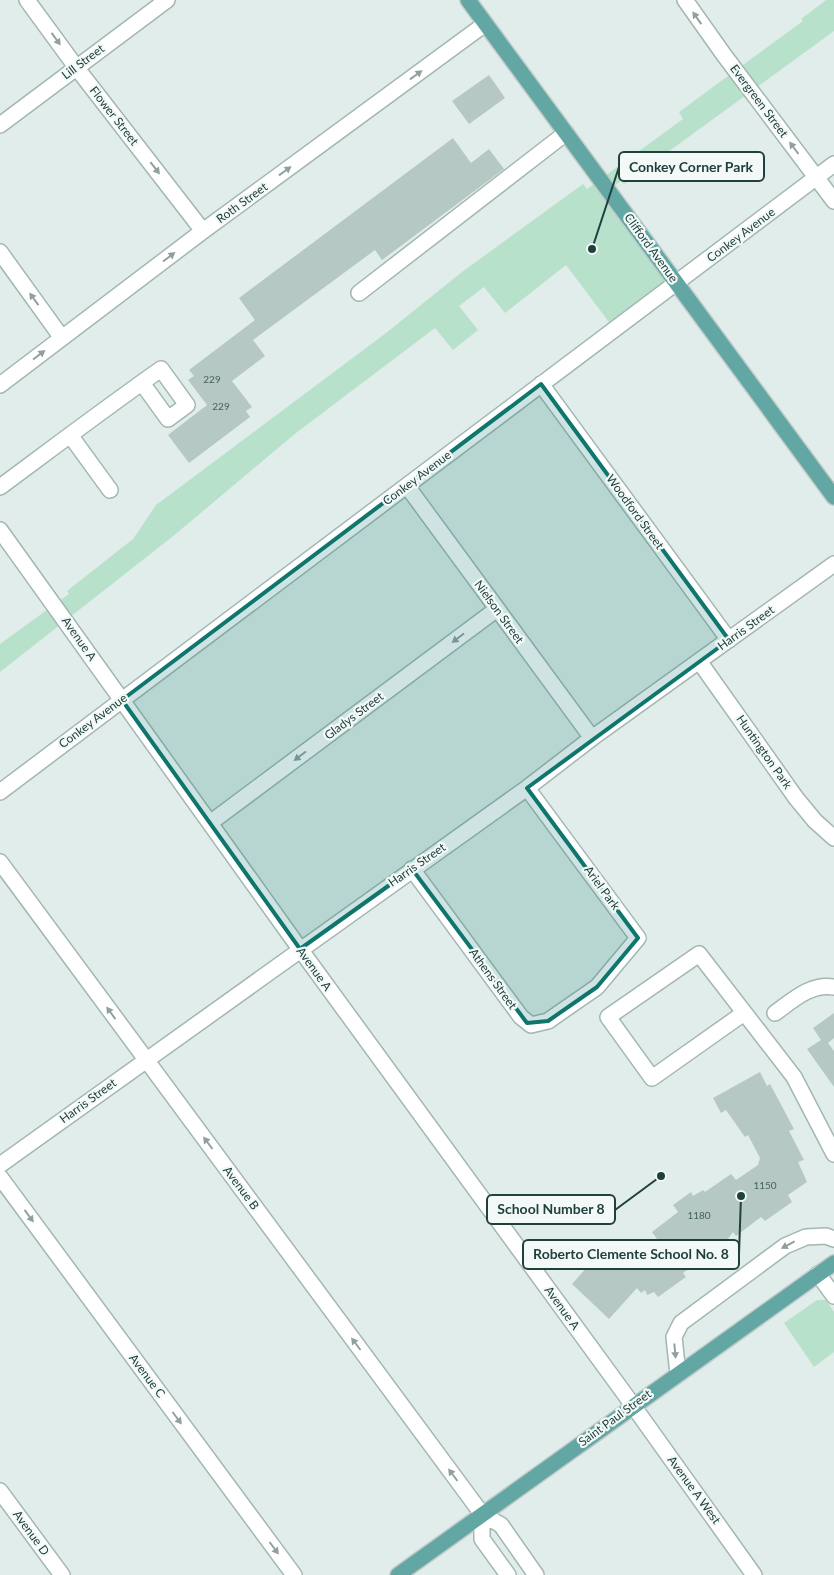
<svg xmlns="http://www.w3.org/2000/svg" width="834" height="1575" font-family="Lato,sans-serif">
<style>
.green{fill:#b8e1cb}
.building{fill:#b6c8c4}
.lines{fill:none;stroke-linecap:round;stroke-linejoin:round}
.minor-casing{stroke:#a3b6b3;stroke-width:18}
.major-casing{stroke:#c1cac9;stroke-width:18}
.minor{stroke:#fff;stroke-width:15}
.major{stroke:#62a7a3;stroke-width:15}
.oneway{fill:#90a09e}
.marked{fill:#0f766e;fill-opacity:0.2;stroke:#0f766e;stroke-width:4;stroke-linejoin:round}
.labels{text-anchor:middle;stroke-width:4.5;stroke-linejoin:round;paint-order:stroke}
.number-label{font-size:10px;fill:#466260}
.street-label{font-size:12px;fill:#20403e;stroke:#f2f9f7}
.leader{fill:none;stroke:#20403e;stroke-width:2}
.callout-dot{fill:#20403e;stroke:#f2f9f7;stroke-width:2}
.callout{fill:#f2f9f7;stroke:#20403e;stroke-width:2}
.callout-label{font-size:14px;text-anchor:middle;font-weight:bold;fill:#20403e}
</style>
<rect width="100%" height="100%" fill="#e1edea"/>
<!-- green -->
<path class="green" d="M826,0H834V31L624,184L621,181L609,190L677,283L615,330L566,265L505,313L484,287L459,306L478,330L453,350L435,328L296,433L172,537L0,672V644L69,594L67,591L133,539L156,505L386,333L462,272L583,184L587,189L683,119L679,112L803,21L801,19Z
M817,1300H826L834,1312V1352L814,1367L784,1323Z"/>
<!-- building -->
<path class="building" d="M489,75L505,98L469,124L452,101Z
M453,138L471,163L489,149L504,169L382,260L375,250L253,340L265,356L232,381L252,407L246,411L250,417L189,463L168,435L207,405L188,380L194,376L189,370L255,320L239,298Z
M834,1013V1038L828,1043L834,1051V1087L807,1049L821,1040L813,1028Z
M760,1072L767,1086L770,1084L794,1129L789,1131L804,1160L798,1162L807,1182L788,1195L792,1202L765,1221L761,1217L736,1236L733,1232L725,1243L683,1273L686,1277L658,1297L654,1292L647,1295L645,1290L641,1293L637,1288L609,1319L572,1284L596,1257L608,1267L632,1252L635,1255L657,1239L652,1232L678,1212L673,1205L691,1192L693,1196L703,1190L705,1192L731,1174L736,1180L758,1165L760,1158L748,1135L745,1137L726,1110L721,1113L713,1098Z"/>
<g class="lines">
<!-- minor casing -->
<g class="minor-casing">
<path id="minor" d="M27,0L76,67L203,231
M685,0L724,55L834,201
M0,125L167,0
M0,252L62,338
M359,293L566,133
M541,384L729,640
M0,385L203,231L485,24
M70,435L110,490
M407,486L592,738
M0,487C54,447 107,407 161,369L187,405L168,419L142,383
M0,530L300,949L624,1393L754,1575
M699,661L796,798L815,821L834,838
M0,792L834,164
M210,823L497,609
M0,862L482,1514L501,1525L536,1575
M412,869L521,1017L531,1025L548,1021L597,987L638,938L527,788
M744,1013L652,1078L608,1017L699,954L794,1077L834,1154
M775,1013C793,1000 811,983 834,987
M0,1165L527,788L592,738L834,564
M0,1177L294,1575
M818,1274L834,1296
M678,1374L674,1337L681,1323L785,1246L806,1237L826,1236L834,1239
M0,1491L62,1575
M482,1514V1539L508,1575"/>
</g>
<!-- major casing -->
<g class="major-casing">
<path id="major" d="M468,0L834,497
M398,1575L834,1263"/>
</g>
<!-- minor -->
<use href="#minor" class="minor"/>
<!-- major -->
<use href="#major" class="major"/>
</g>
<!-- one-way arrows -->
<defs><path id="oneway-solid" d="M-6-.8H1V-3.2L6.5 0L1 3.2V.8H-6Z" transform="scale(1.25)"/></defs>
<g class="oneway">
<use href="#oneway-solid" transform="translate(697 18) rotate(-125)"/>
<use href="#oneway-solid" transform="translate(56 39) rotate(54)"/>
<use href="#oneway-solid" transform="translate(416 75) rotate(-36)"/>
<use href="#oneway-solid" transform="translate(794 148) rotate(-127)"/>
<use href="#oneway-solid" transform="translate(155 168) rotate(52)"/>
<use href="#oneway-solid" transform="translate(285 171) rotate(-36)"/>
<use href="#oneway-solid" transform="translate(169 257) rotate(-37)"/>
<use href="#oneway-solid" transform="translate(34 299) rotate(-126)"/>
<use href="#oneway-solid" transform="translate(39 355) rotate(-37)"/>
<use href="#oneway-solid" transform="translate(458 638) rotate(143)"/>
<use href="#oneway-solid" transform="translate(300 756) rotate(143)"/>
<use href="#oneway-solid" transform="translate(111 1013) rotate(-126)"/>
<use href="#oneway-solid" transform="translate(208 1143) rotate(-127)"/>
<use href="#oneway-solid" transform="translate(29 1216) rotate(54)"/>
<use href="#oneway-solid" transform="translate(788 1245) rotate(152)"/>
<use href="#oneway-solid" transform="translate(356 1344) rotate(-127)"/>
<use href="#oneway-solid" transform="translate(675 1351) rotate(85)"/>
<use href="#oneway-solid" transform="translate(177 1418) rotate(53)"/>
<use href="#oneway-solid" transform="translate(453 1475) rotate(-127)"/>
<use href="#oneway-solid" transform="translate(274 1548) rotate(53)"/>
</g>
<!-- marked area -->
<path class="marked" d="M541,384L729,640L527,788L638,938L597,987L548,1021L527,1023L412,869L300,949L122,700Z"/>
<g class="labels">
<!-- number labels -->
<g class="number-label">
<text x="212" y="383">229</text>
<text x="221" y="410">229</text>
<text x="765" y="1189">1150</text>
<text x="699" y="1219">1180</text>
</g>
<!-- street labels -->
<g class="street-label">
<text transform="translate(83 62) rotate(-37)" y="4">Lill Street</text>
<text transform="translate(759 101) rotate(53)" y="4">Evergreen Street</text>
<text transform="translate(114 116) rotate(52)" y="4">Flower Street</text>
<text transform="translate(242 203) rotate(-36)" y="4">Roth Street</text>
<text transform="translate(741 235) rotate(-37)" y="4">Conkey Avenue</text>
<text transform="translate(651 248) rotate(54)" y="4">Clifford Avenue</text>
<text transform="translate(417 478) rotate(-37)" y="4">Conkey Avenue</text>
<text transform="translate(635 512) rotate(54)" y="4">Woodford Street</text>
<text transform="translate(499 612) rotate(54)" y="4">Nielson Street</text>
<text transform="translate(746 628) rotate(-36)" y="4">Harris Street</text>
<text transform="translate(79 639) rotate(55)" y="4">Avenue A</text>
<text transform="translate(354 716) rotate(-37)" y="4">Gladys Street</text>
<text transform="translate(93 721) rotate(-37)" y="4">Conkey Avenue</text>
<text transform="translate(764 752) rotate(55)" y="4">Huntington Park</text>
<text transform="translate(417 865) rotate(-35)" y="4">Harris Street</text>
<text transform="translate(602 888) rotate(54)" y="4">Ariel Park</text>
<text transform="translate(314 969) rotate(54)" y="4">Avenue A</text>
<text transform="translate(493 979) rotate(54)" y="4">Athens Street</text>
<text transform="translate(88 1101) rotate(-36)" y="4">Harris Street</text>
<text transform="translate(241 1188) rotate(53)" y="4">Avenue B</text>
<text transform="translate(562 1308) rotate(54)" y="4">Avenue A</text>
<text transform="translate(147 1376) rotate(53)" y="4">Avenue C</text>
<text transform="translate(615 1418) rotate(-36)" y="4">Saint Paul Street</text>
<text transform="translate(694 1490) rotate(54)" y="4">Avenue A West</text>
<text transform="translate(31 1533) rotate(54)" y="4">Avenue D</text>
</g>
</g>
<!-- callouts -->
<path class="leader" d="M592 249L619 167M661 1176L615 1210M741 1196L739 1254"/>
<g class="callout-dot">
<circle cx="592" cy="249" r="5"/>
<circle cx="661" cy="1176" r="5"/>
<circle cx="741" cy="1196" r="5"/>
</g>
<g class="callout">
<rect x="619" y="152" width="145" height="29" rx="5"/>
<rect x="487" y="1195" width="128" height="29" rx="5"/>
<rect x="523" y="1240" width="216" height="29" rx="5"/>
</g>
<g class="callout-label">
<text x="691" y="172">Conkey Corner Park</text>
<text x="551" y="1214">School Number 8</text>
<text x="631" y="1259">Roberto Clemente School No. 8</text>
</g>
</svg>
